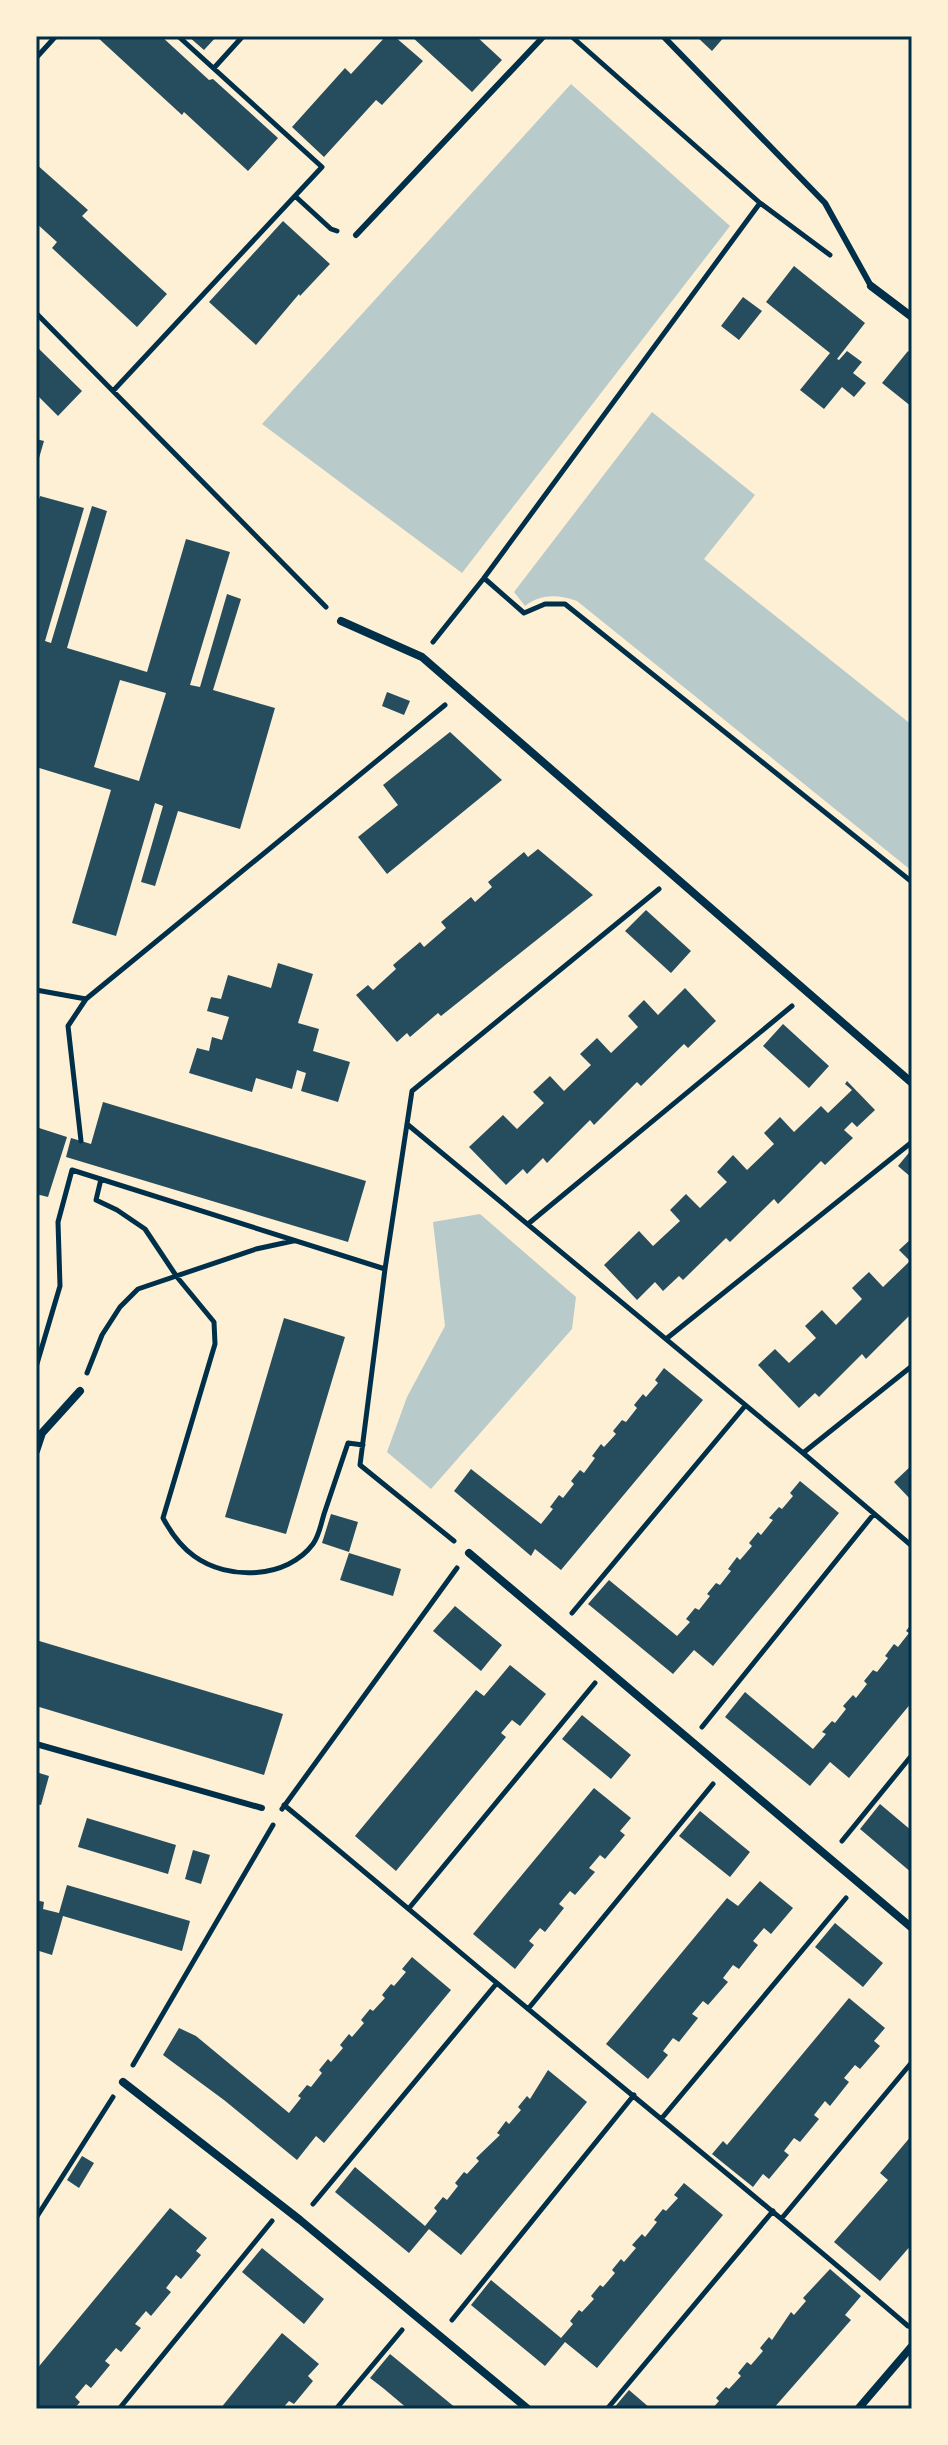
<svg xmlns="http://www.w3.org/2000/svg" width="948" height="2445" font-family="'Sofia Sans Condensed',sans-serif">
<style>
.green{fill:#b9caca}
.building{fill:#264d5e;fill-rule:evenodd}
.lines{fill:none;stroke-linecap:round;stroke-linejoin:round}
.path{stroke:#003049;stroke-width:5}
.service{stroke:#003049;stroke-width:6}
.minor{stroke:#003049;stroke-width:8}
.neatline{fill:none;stroke:#003049;stroke-width:3}
</style>
<rect width="100%" height="100%" fill="#fdf0d5"/>
<!-- green -->
<path class="green" d="M571,84L730,226L462,573L262,424Z
M652,412L755,495L704,559L912,725V871L577,601C559,595 542,593 525,606L514,592Z
M480,1214L576,1297L572,1329L431,1489L387,1452L407,1397L445,1326L433,1222Z"/>
<!-- building -->
<path class="building" d="M96,36H161L209,80L213,79L278,138L248,171L184,112L182,115Z
M188,36H217L204,50Z
M386,36H394L423,61L382,105L376,100L324,157L292,127L345,68L351,74Z
M411,36H476L502,60L472,92Z
M696,36H725L712,51Z
M36,164L88,210L82,216L167,294L137,327L52,248L57,242L36,223Z
M283,221L330,264L300,296L299,294L256,345L209,302Z
M794,266L865,323L837,359L839,360L847,351L862,362L853,373L866,383L854,397L842,387L824,409L800,390L830,353L766,302Z
M743,297L762,311L739,340L721,326Z
M36,346L82,391L58,416L36,394Z
M908,351L912,355V407L882,383Z
M36,439L44,441L37,465H36Z
M40,496L84,508L45,641L51,643L92,506L107,511L67,648L147,672L186,539L230,552L190,685L200,687L227,594L241,599L213,690L275,708L240,829L178,811L155,886L141,882L163,806L155,803L116,936L72,923L111,790L36,767V509ZM120,680L166,693L139,781L94,767Z
M387,692L410,701L404,715L382,706Z
M450,732L502,780L387,874L358,837L398,805L383,785Z
M538,849L593,895L441,1016L438,1013L410,1037L407,1033L397,1042L356,995L368,985L373,990L396,969L393,965L420,942L424,947L446,928L441,922L471,897L475,902L492,887L488,882L524,852L528,857Z
M646,910L691,951L671,973L625,931Z
M278,963L313,974L298,1023L319,1029L313,1051L350,1062L338,1102L301,1091L306,1073L297,1070L292,1089L256,1078L252,1092L189,1073L197,1048L209,1051L212,1037L222,1040L229,1017L207,1011L211,997L221,999L228,975L271,988Z
M685,988L716,1021L688,1048L684,1044L641,1086L637,1082L594,1125L590,1120L547,1163L543,1158L527,1174L523,1169L506,1185L469,1147L503,1115L517,1129L544,1103L533,1092L550,1076L564,1091L591,1065L580,1054L597,1038L611,1053L638,1027L628,1016L644,1000L658,1015Z
M783,1024L829,1066L809,1088L763,1046Z
M847,1081L875,1110L857,1127L852,1122L844,1130L853,1138L825,1165L821,1161L778,1204L774,1199L730,1242L726,1238L683,1280L679,1276L663,1291L655,1282L637,1300L604,1265L639,1231L653,1246L680,1221L670,1210L686,1194L700,1208L727,1182L717,1172L733,1155L747,1170L774,1144L764,1133L780,1117L794,1132L821,1106L828,1113L852,1090L845,1084Z
M103,1102L366,1181L348,1242L66,1157L71,1138L91,1144Z
M36,1127L67,1137L48,1197L36,1194Z
M912,1149V1178L898,1166Z
M912,1238V1320L909,1316L866,1359L862,1354L819,1397L815,1393L799,1408L758,1365L775,1349L789,1363L816,1338L805,1326L822,1310L836,1325L862,1299L852,1288L869,1272L883,1287L910,1261L899,1250Z
M284,1318L345,1337L286,1534L225,1517Z
M664,1368L703,1400L561,1570L535,1549L531,1556L454,1491L471,1469L541,1524L553,1509L550,1507L559,1495L563,1498L574,1484L571,1481L580,1470L584,1473L595,1458L592,1456L601,1444L604,1447L616,1434L613,1431L622,1420L626,1422L637,1408L634,1405L643,1394L646,1397L658,1383L655,1380Z
M912,1465V1501L894,1482Z
M800,1481L839,1513L713,1666L694,1650L673,1674L588,1604L609,1580L677,1636L690,1622L686,1619L695,1608L699,1610L710,1596L707,1594L716,1583L720,1585L731,1571L728,1569L737,1557L740,1560L752,1546L749,1543L758,1532L761,1535L773,1520L769,1518L779,1507L782,1509L793,1496L790,1493Z
M331,1514L358,1522L349,1552L322,1543Z
M349,1553L401,1569L393,1596L340,1580Z
M455,1606L502,1645L481,1671L433,1631Z
M912,1623V1702L849,1778L830,1762L810,1786L725,1717L745,1692L813,1749L826,1734L822,1732L832,1721L835,1723L846,1709L843,1706L853,1695L856,1698L867,1684L864,1681L873,1670L877,1672L888,1658L885,1656L894,1644L898,1647L909,1633L906,1631Z
M36,1640L283,1714L264,1775L36,1706Z
M510,1665L546,1694L520,1726L512,1720L501,1733L506,1737L396,1871L355,1836L476,1690L484,1696Z
M582,1715L631,1755L611,1779L562,1739Z
M36,1772L49,1776L41,1805L36,1804Z
M594,1788L631,1818L620,1831L625,1835L605,1859L600,1855L589,1868L595,1872L575,1895L570,1891L559,1904L564,1908L545,1932L540,1928L529,1941L534,1945L515,1969L473,1934Z
M880,1804L912,1831V1873L860,1829Z
M700,1811L750,1852L730,1877L679,1836Z
M87,1818L176,1845L168,1874L78,1847Z
M193,1850L210,1855L201,1884L185,1879Z
M760,1881L793,1908L771,1934L764,1928L753,1941L758,1945L739,1969L733,1965L723,1978L728,1982L708,2005L703,2001L692,2014L698,2018L679,2042L673,2038L663,2051L668,2055L648,2079L606,2044L727,1898L738,1906Z
M67,1885L190,1921L182,1951L63,1916L52,1955L36,1950V1900L44,1902L43,1909L59,1913Z
M835,1923L883,1963L863,1987L815,1947Z
M412,1957L451,1990L324,2143L316,2136L297,2160L224,2100L163,2055L179,2028L196,2036L289,2113L301,2098L298,2096L307,2085L311,2087L322,2073L319,2070L328,2059L331,2062L343,2048L340,2045L349,2034L352,2037L364,2023L361,2020L370,2009L373,2011L385,1998L382,1995L391,1984L394,1986L406,1972L402,1969Z
M849,1998L885,2028L874,2041L880,2046L860,2069L855,2065L844,2078L849,2082L830,2106L825,2101L814,2115L819,2119L800,2142L794,2138L784,2151L789,2155L769,2179L763,2174L753,2187L712,2154L723,2141L727,2145Z
M548,2070L587,2102L461,2255L429,2229L409,2253L335,2192L355,2167L425,2226L437,2211L434,2208L443,2197L447,2200L458,2186L455,2183L464,2172L467,2174L479,2161L476,2158L500,2135L497,2133L506,2121L509,2124L521,2110L518,2107L527,2096L530,2099Z
M912,2135V2244L880,2281L834,2242L888,2180L880,2173Z
M82,2156L94,2163L79,2188L67,2180Z
M684,2183L723,2215L597,2368L565,2342L545,2366L471,2305L491,2280L561,2338L573,2324L570,2321L579,2310L582,2312L594,2299L591,2296L600,2285L603,2287L615,2273L612,2270L621,2259L624,2262L636,2248L632,2245L642,2234L645,2237L657,2222L654,2220L663,2209L666,2211L678,2198L674,2195Z
M170,2208L207,2238L196,2251L201,2255L181,2279L176,2275L166,2288L171,2292L151,2316L146,2311L135,2324L141,2328L121,2352L116,2348L105,2361L110,2365L91,2388L86,2384L75,2397L80,2402L74,2409H36V2370Z
M262,2248L324,2299L304,2324L242,2272Z
M830,2269L861,2296L845,2315L851,2320L773,2409H712L719,2401L716,2398L726,2387L729,2389L741,2376L738,2373L747,2362L751,2365L763,2351L760,2348L769,2337L772,2340L791,2312L794,2315L806,2301L803,2298Z
M282,2333L319,2364L308,2376L313,2381L294,2404L289,2401L282,2409H220Z
M390,2354L440,2395L457,2409H408L383,2388L370,2378Z
M629,2390L643,2402L651,2409H613Z"/>
<g class="lines">
<!-- path -->
<path class="path" d="M571,36L760,203L830,255
M36,58L56,36
M214,68L243,36
M295,196L331,229L337,231
M36,313L326,607
M113,391L322,167L178,36
M484,578L524,613L545,604H565L912,882
M433,642L484,578L760,203
M36,990L86,999L445,705
M407,1124L803,1453L912,1546
M81,1141L68,1026L86,999
M101,1179L96,1200L117,1210L145,1229L177,1277L214,1322L215,1344L163,1518C171,1533 180,1546 194,1556C228,1581 287,1579 313,1544C319,1536 321,1524 324,1514C332,1491 340,1467 348,1443L363,1445
M528,1224L792,1006
M666,1339L912,1142
M36,1367L60,1286L58,1222L72,1170L385,1269
M87,1373L102,1335L120,1307L138,1289L256,1249L293,1241
M803,1453L912,1366
M454,1541L360,1465L385,1269L412,1091L659,889
M572,1613L745,1406
M702,1727L873,1515
M284,1805C356,1864 427,1925 498,1984C635,2098 773,2210 908,2326
M282,1809L457,1568
M842,1841L912,1755
M410,1907L595,1683
M528,2009L713,1784
M133,2065L273,1825
M662,2118L846,1898
M313,2204L497,1983
M36,2218L113,2097
M782,2218L912,2062
M452,2320L634,2095
M119,2409L272,2221
M336,2409L402,2330
M607,2409L773,2211"/>
<!-- service -->
<path class="service" d="M663,36L825,203L871,286
M356,235L544,36
M36,1744L262,1808"/>
<!-- minor -->
<path class="minor" d="M871,286L912,317
M341,621L422,657L912,1083
M36,1451L42,1433L80,1391
M469,1553L912,1928
M123,2082L300,2220L528,2409
M858,2409L912,2346"/>
</g>
<!-- border -->
<rect width="948" height="2445" fill="none" stroke="#fdf0d5" stroke-width="76"/>
<rect x="38" y="38" width="872" height="2369" class="neatline"/>
</svg>
